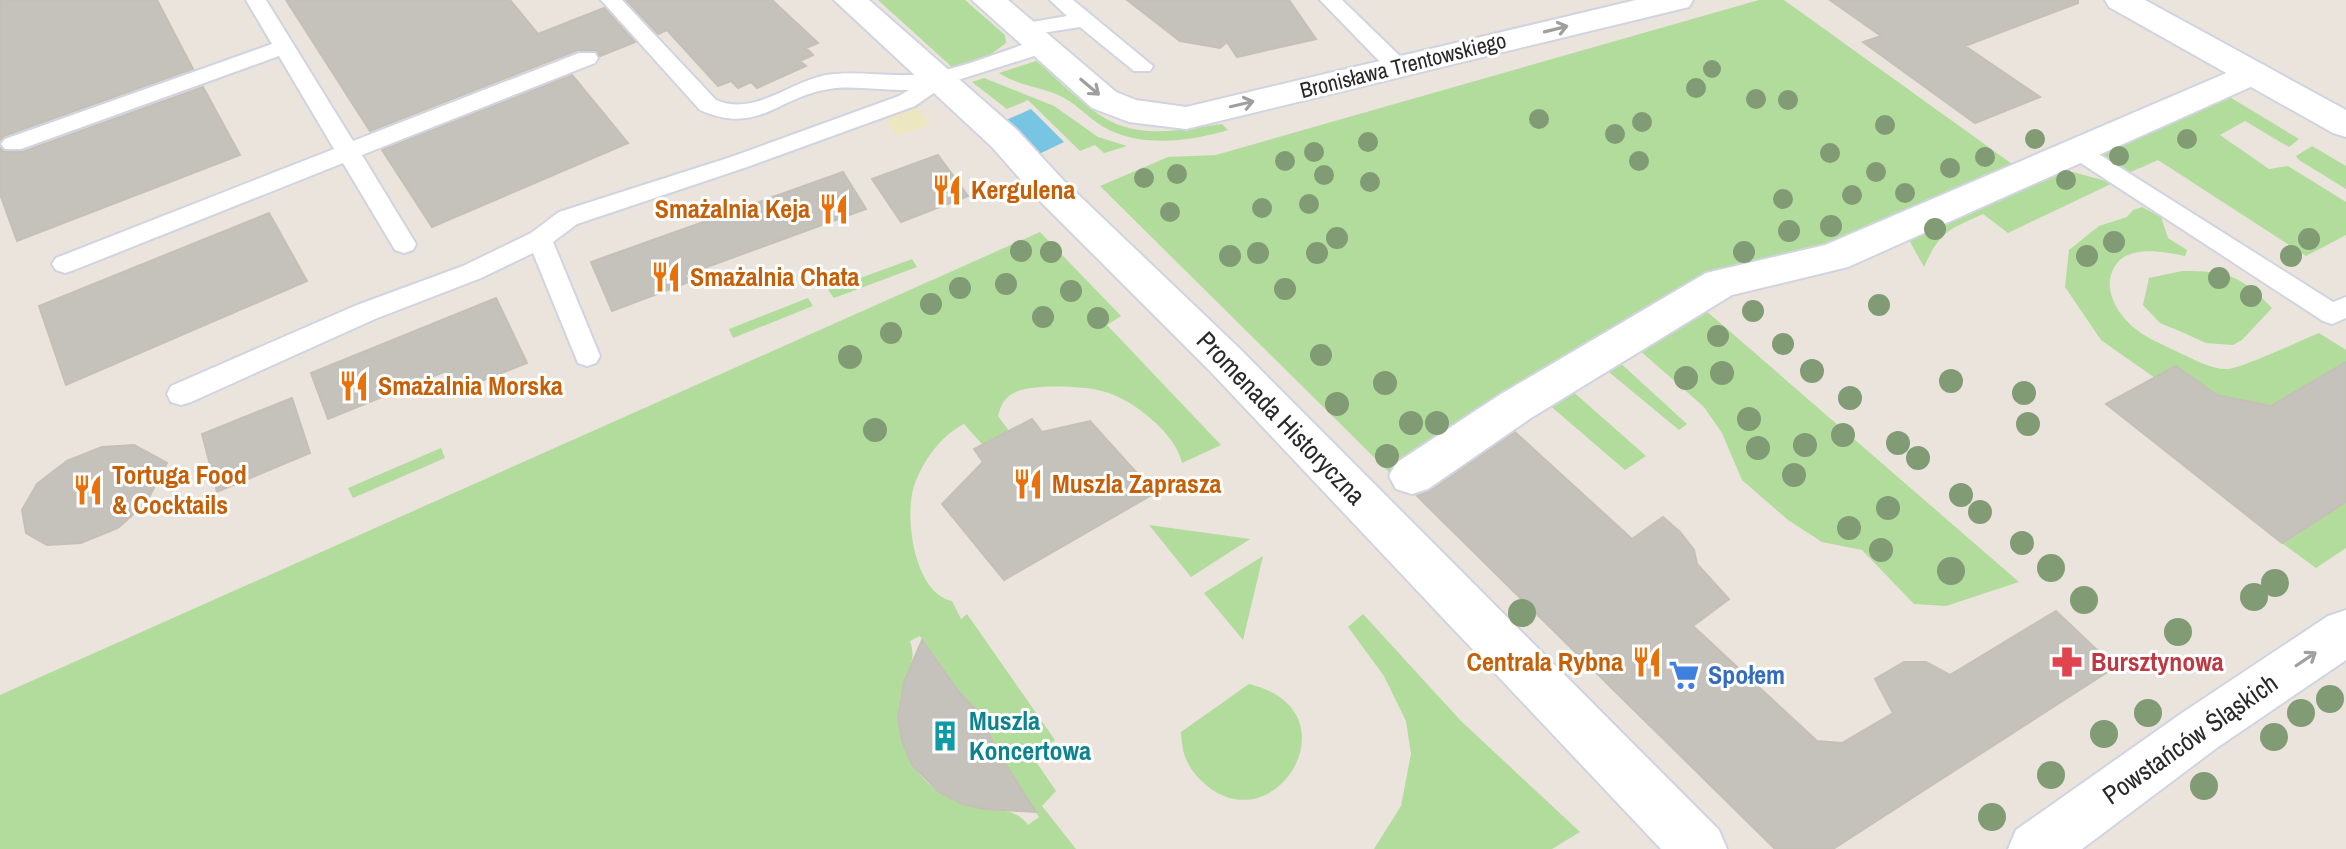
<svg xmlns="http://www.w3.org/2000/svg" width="2346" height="849" font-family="'Archivo Narrow',sans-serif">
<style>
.green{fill:#b1dc9c;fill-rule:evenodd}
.sand{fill:#ece7c1}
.water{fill:#77c4e3}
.building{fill:#c5c1bb;stroke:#c5c0b6;stroke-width:2}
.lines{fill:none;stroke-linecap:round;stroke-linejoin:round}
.lane-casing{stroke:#d1d4e0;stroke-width:4}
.street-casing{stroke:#d1d4e0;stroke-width:4}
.secondary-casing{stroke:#d1d4e0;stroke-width:4}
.lane{fill:#fff;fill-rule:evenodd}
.street{fill:#fff;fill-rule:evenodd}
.secondary{fill:#fff;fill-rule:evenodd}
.tree{fill:#819b75}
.oneway{stroke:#9f9f9f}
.labels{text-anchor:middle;stroke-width:6;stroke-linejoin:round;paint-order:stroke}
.far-street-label{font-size:22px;fill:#292929;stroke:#fff}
.food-label{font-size:26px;font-weight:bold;fill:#c56008;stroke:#fff;text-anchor:start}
.street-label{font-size:26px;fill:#292929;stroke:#fff}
.health-label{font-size:26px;font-weight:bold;fill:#be3a42;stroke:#fff;text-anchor:start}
.shop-label{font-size:26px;font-weight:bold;fill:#366cbe;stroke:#fff;text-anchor:start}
.culture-label{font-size:26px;font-weight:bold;fill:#0d838f;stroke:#fff;text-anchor:start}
</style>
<rect width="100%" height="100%" fill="#eae4dc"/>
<!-- green -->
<path class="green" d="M878,0H965L1005,35L1006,43L987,57L953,68Z
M1759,0H1784L2019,169L1704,309L2019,582L1946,606L1914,604L1862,550L1822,542L1788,520L1742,480L1722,433L1704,407L1637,348L1393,476L1100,186L1168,157L1216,155Z
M1036,61C1062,82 1090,115 1122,126C1154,137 1190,128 1222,124L1228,130C1189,142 1138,148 1102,126C1086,116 1074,101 1056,94C1037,86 1017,85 999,73Z
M984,78L1054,106L1098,137L1127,146L1104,153L1095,145L1080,151L1028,100L1007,109L972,82Z
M2228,96L2299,139L2289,147L2245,121L2220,135L2269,169L2288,166L2346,202V235L2306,256L2158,160L2124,175L2094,155Z
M2312,146L2346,166V189L2299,160L2296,156Z
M2055,172H2073L2113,183L2008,233L1983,214C1948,230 1940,231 1924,267L1909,240L1934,222Z
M2142,207L2161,217L2168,238L2187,250L2185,256C2160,251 2120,243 2111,275C2107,288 2113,303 2121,314C2136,335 2160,343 2182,354C2195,360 2213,370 2228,369C2242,368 2302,340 2319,333L2346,350V363L2271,406L2217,395L2177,366L2155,378L2101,340L2065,287L2069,250L2099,226L2127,217L2133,210Z
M1040,232L1121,316L1107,325L1221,445L1182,463C1177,434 1130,397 1102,391C1084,386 1032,384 1016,392C1004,397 1001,405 998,416L1009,431L983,445L964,424C940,436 923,461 914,486C904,516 914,594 952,601L961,619L967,614L1055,740L1032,756L1056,791L1042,806L1076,849H0V695ZM920,636L959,692L977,711L1001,757L1039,817L1028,825C1015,807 999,812 979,808C948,802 920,783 907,754C896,732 897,706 904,682C910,666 916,659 910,641Z
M912,259L917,267L834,298L828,290Z
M2182,271C2228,271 2240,275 2272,308L2242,340L2233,345L2206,343L2184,333L2160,323L2143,305L2149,278Z
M808,298L813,306L733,338L729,329Z
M1617,360L1687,424L1679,430L1604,368Z
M1570,389L1646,456L1625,470L1547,403Z
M441,448L445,458L353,498L348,488Z
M2346,502V548L2316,568L2282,543Z
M1149,525L1250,539L1191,577Z
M1263,556L1243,640L1204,593Z
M1363,614L1461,721L1580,832L1552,849H1374L1401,806L1411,754L1406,721L1384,676L1348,627Z
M1249,684C1358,710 1276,844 1206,785C1188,769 1182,756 1181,732Z"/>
<!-- sand -->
<path class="sand" d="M917,107L931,124L897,136L886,119Z"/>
<!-- water -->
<path class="water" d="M1031,109L1064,142L1037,155L1004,121Z"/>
<!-- building -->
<path class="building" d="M0,0H157L193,69L4,136L0,140Z
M286,0H510L538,34L604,8L635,42L600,56L595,50H578L370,131Z
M626,0H772L818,43L806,48L813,55L800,61L806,66L757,88L751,82L738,88L731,81L718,86L667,30L658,34Z
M1127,0H1289L1316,39L1237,57L1227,42L1220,48L1180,41Z
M1830,0H2078V3L1965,46L2040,97L1975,123L1863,42L1881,36Z
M572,75L628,143L432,227L382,150Z
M203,87L240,155L17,241L0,194V148L5,152H22Z
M938,155L968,196L901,222L872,179Z
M843,172L866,209L685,275L689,282L612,311L591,262Z
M269,213L307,281L66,385L39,306Z
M496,298L527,363L454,392L446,371L328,419L311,373Z
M2346,362V502L2282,543L2106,404L2176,366L2217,395L2271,406Z
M292,398L310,453L217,492L202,434Z
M1032,419L1042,432L1090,421L1155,493L1004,580L942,504L983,462L974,449Z
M1515,432L1632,539L1663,517L1680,532L1694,550L1697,564L1729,599L1693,626L1817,741L1842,743L1893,713L1875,679L1904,662H1926L1950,675L2056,611L2115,667L1833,849H1775L1417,496L1430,491Z
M134,445L167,463L146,503L118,528L81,543L47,545L26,533L22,510L37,484L67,461L102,447Z
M922,640L959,692L977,711L1001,757L1036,812L983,809L962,804L939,792L912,765L902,741L898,717L904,682Z"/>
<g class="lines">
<!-- lane casing -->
<g class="lane-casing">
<path id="lane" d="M246,0H266L353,141L579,53H595L598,58L595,63L362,155L416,244L413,250L404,253L395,250L343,163L74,270L65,273L56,270L52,264L56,258L334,149L279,56L21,149H5L1,144L5,139L272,44Z
M601,0H622L716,100C754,117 789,82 826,75C857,70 891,78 924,74C966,68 1002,50 1042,39L1053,46L1050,51L948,83L915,106L747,167L577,224L553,242L600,356L596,363L587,366L578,363L533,253L481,278L375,319L191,402L181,405L171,402L167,394L171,386L357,305L463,266L531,233L559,212L731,157L899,96L909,90C882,91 854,85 829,89C777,97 758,136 700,110Z
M1050,0H1073L1153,66L1150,71H1134L1080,27L1023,36L1015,35L1012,30L1015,25L1067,16Z
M1320,0H1342L1406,62L1409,67L1406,72H1390Z
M2078,143L2086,146L2333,302L2346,297V318L2332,324L2323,321L2070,156L2066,151L2070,146Z"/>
</g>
<!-- street casing -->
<g class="street-casing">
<path id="street" d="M834,0H869L1018,131L1064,181L1239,348L1719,830L1727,849H1661L1209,370L1038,199L992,147Z
M2252,62L2264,65L2269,73L2264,81L1848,267L1732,295L1531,418L1428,489L1412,494L1396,489L1389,476L1396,463L1501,394L1706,273L1825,245Z
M2346,610V660L2218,747L2082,849H2008L2016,830L2182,713L2328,616Z"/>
</g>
<!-- secondary casing -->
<g class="secondary-casing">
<path id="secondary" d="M972,0H1008L1116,92L1136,100L1186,107L1636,0H1693L1689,7L1186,129L1129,122L1092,108Z
M2105,0H2145L2346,110V137L2333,133L2109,7Z"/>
</g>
<!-- lane -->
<use href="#lane" class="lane"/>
<!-- street -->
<use href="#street" class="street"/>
<!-- secondary -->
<use href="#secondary" class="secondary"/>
</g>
<!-- trees -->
<g class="tree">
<circle cx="1712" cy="69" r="9"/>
<circle cx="1696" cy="88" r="10"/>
<circle cx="1756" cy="99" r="10"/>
<circle cx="1788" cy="100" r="10"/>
<circle cx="1539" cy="119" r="10"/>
<circle cx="1642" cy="122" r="10"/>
<circle cx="1885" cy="125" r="10"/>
<circle cx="1615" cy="134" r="10"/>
<circle cx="2035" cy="139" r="10"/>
<circle cx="2187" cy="139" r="10"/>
<circle cx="1368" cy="142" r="10"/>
<circle cx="1314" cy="152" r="10"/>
<circle cx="1830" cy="153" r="10"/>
<circle cx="2119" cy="156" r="10"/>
<circle cx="1985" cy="157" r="10"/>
<circle cx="1285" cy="161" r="10"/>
<circle cx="1639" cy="161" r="10"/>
<circle cx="1950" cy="168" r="10"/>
<circle cx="1876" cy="172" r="10"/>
<circle cx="1177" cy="174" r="10"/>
<circle cx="1324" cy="175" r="10"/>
<circle cx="1144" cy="178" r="10"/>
<circle cx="2066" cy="180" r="10"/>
<circle cx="1370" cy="182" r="10"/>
<circle cx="1905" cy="193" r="10"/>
<circle cx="1852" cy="195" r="10"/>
<circle cx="1783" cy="199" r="10"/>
<circle cx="1309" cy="204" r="10"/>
<circle cx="1262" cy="208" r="10"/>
<circle cx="1170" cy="212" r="10"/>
<circle cx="1831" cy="226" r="11"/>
<circle cx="1935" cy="229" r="11"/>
<circle cx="1789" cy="231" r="11"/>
<circle cx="1337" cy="238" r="11"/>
<circle cx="2309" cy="239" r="11"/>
<circle cx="2114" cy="242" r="11"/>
<circle cx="1021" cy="251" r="11"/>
<circle cx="1051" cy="252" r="11"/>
<circle cx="1744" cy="252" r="11"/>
<circle cx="1258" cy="253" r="11"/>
<circle cx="1317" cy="253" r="11"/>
<circle cx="1230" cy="256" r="11"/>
<circle cx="2087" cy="256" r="11"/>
<circle cx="2291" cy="256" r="11"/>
<circle cx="2219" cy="278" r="11"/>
<circle cx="1006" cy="284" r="11"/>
<circle cx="960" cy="288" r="11"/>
<circle cx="1285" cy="289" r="11"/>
<circle cx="1071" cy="291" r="11"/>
<circle cx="2251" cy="296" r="11"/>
<circle cx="931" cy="304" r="11"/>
<circle cx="1879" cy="305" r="11"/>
<circle cx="1753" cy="311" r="11"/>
<circle cx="1043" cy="317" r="11"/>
<circle cx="1098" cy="318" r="11"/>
<circle cx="891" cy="333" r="11"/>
<circle cx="1718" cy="336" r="11"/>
<circle cx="1783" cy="344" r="11"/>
<circle cx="1321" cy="355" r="11"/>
<circle cx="850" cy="357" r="12"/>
<circle cx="1812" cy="371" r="12"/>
<circle cx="1722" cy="373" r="12"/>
<circle cx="1686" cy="378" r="12"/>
<circle cx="1951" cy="381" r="12"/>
<circle cx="1385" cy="383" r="12"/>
<circle cx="2024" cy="393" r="12"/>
<circle cx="1850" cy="398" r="12"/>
<circle cx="1337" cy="404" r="12"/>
<circle cx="1749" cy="419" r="12"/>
<circle cx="1411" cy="423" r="12"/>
<circle cx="1437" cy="423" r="12"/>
<circle cx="2028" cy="424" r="12"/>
<circle cx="875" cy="430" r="12"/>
<circle cx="1843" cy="435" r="12"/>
<circle cx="1898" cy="443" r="12"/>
<circle cx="1805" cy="445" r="12"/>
<circle cx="1758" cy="448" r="12"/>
<circle cx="1387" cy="456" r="12"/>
<circle cx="1918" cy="458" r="12"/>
<circle cx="1794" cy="475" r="12"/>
<circle cx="1961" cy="495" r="12"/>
<circle cx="1888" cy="508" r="12"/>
<circle cx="1980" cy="512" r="12"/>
<circle cx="1849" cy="528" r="12"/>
<circle cx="2022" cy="543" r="12"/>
<circle cx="1881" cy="550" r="12"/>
<circle cx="2051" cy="568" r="14"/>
<circle cx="1951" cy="571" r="14"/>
<circle cx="2275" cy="583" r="14"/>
<circle cx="2254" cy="597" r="14"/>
<circle cx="2084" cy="600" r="14"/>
<circle cx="1522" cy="613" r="14"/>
<circle cx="2178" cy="632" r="14"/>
<circle cx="2330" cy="699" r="14"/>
<circle cx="2148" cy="713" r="14"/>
<circle cx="2301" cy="713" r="14"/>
<circle cx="2104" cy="734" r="14"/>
<circle cx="2274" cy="737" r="14"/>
<circle cx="2051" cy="775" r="14"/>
<circle cx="2204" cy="786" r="14"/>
<circle cx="1992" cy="817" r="14"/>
</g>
<!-- one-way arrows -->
<defs><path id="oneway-shaft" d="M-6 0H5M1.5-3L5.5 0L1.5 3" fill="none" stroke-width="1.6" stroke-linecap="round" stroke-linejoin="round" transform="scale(2)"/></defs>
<g class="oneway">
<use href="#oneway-shaft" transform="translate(1556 29) rotate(-14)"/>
<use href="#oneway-shaft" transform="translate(1090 87) rotate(40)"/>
<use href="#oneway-shaft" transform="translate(1242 104) rotate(-13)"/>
<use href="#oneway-shaft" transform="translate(2306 659) rotate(-34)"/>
</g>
<!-- icons -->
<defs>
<g id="restaurant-bare" transform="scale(2.4)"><path d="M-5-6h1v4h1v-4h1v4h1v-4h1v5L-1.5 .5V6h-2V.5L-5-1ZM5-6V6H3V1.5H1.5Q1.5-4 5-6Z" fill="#e8710a" stroke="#fff" stroke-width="2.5" paint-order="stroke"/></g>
<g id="pharmacy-bare" transform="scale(2.4)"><path d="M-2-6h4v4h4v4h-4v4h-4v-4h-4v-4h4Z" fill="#e0444e" stroke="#fff" stroke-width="2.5" paint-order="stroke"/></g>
<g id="supermarket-bare" transform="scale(2.4)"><path d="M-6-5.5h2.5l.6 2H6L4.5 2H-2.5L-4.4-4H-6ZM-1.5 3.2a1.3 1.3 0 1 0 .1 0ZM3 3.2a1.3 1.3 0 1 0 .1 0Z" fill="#3f7fe0" stroke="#fff" stroke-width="2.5" paint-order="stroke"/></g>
<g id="building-bare" transform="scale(2.4)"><path d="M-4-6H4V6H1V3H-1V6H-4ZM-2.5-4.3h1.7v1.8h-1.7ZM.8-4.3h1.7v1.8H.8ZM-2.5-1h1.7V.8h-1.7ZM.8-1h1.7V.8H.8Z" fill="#0f9aa8" stroke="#fff" stroke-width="2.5" paint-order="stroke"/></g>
</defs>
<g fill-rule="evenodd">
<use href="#restaurant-bare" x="947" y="190"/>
<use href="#restaurant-bare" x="834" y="209"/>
<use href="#restaurant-bare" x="666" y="277"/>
<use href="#restaurant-bare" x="354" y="386"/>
<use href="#restaurant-bare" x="1028" y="484"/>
<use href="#restaurant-bare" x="88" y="490"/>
<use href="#restaurant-bare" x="1647" y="662"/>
<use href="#pharmacy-bare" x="2067" y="662"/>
<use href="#supermarket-bare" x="1684" y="675"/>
<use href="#building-bare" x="945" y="736"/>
</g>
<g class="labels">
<!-- far-street labels -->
<g class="far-street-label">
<text transform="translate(1403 65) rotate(-14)" y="8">Bronisława Trentowskiego</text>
</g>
<!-- food labels -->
<g class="food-label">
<text x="971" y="199">Kergulena</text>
<text x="810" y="218" text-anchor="end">Smażalnia Keja</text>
<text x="690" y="286">Smażalnia Chata</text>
<text x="378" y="395">Smażalnia Morska</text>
<text x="112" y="484">Tortuga Food<tspan x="112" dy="30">&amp; Cocktails</tspan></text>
<text x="1052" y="493">Muszla Zaprasza</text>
<text x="1623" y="671" text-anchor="end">Centrala Rybna</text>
</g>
<!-- street labels -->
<g class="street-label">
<text transform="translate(1281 418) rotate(46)" y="9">Promenada Historyczna</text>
<text transform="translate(2190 739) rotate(-35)" y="9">Powstańców Śląskich</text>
</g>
<!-- health labels -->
<g class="health-label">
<text x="2091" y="671">Bursztynowa</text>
</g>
<!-- shop labels -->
<g class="shop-label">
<text x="1708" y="684">Społem</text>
</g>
<!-- culture labels -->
<g class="culture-label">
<text x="969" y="730">Muszla<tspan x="969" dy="30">Koncertowa</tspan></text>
</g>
</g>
</svg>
